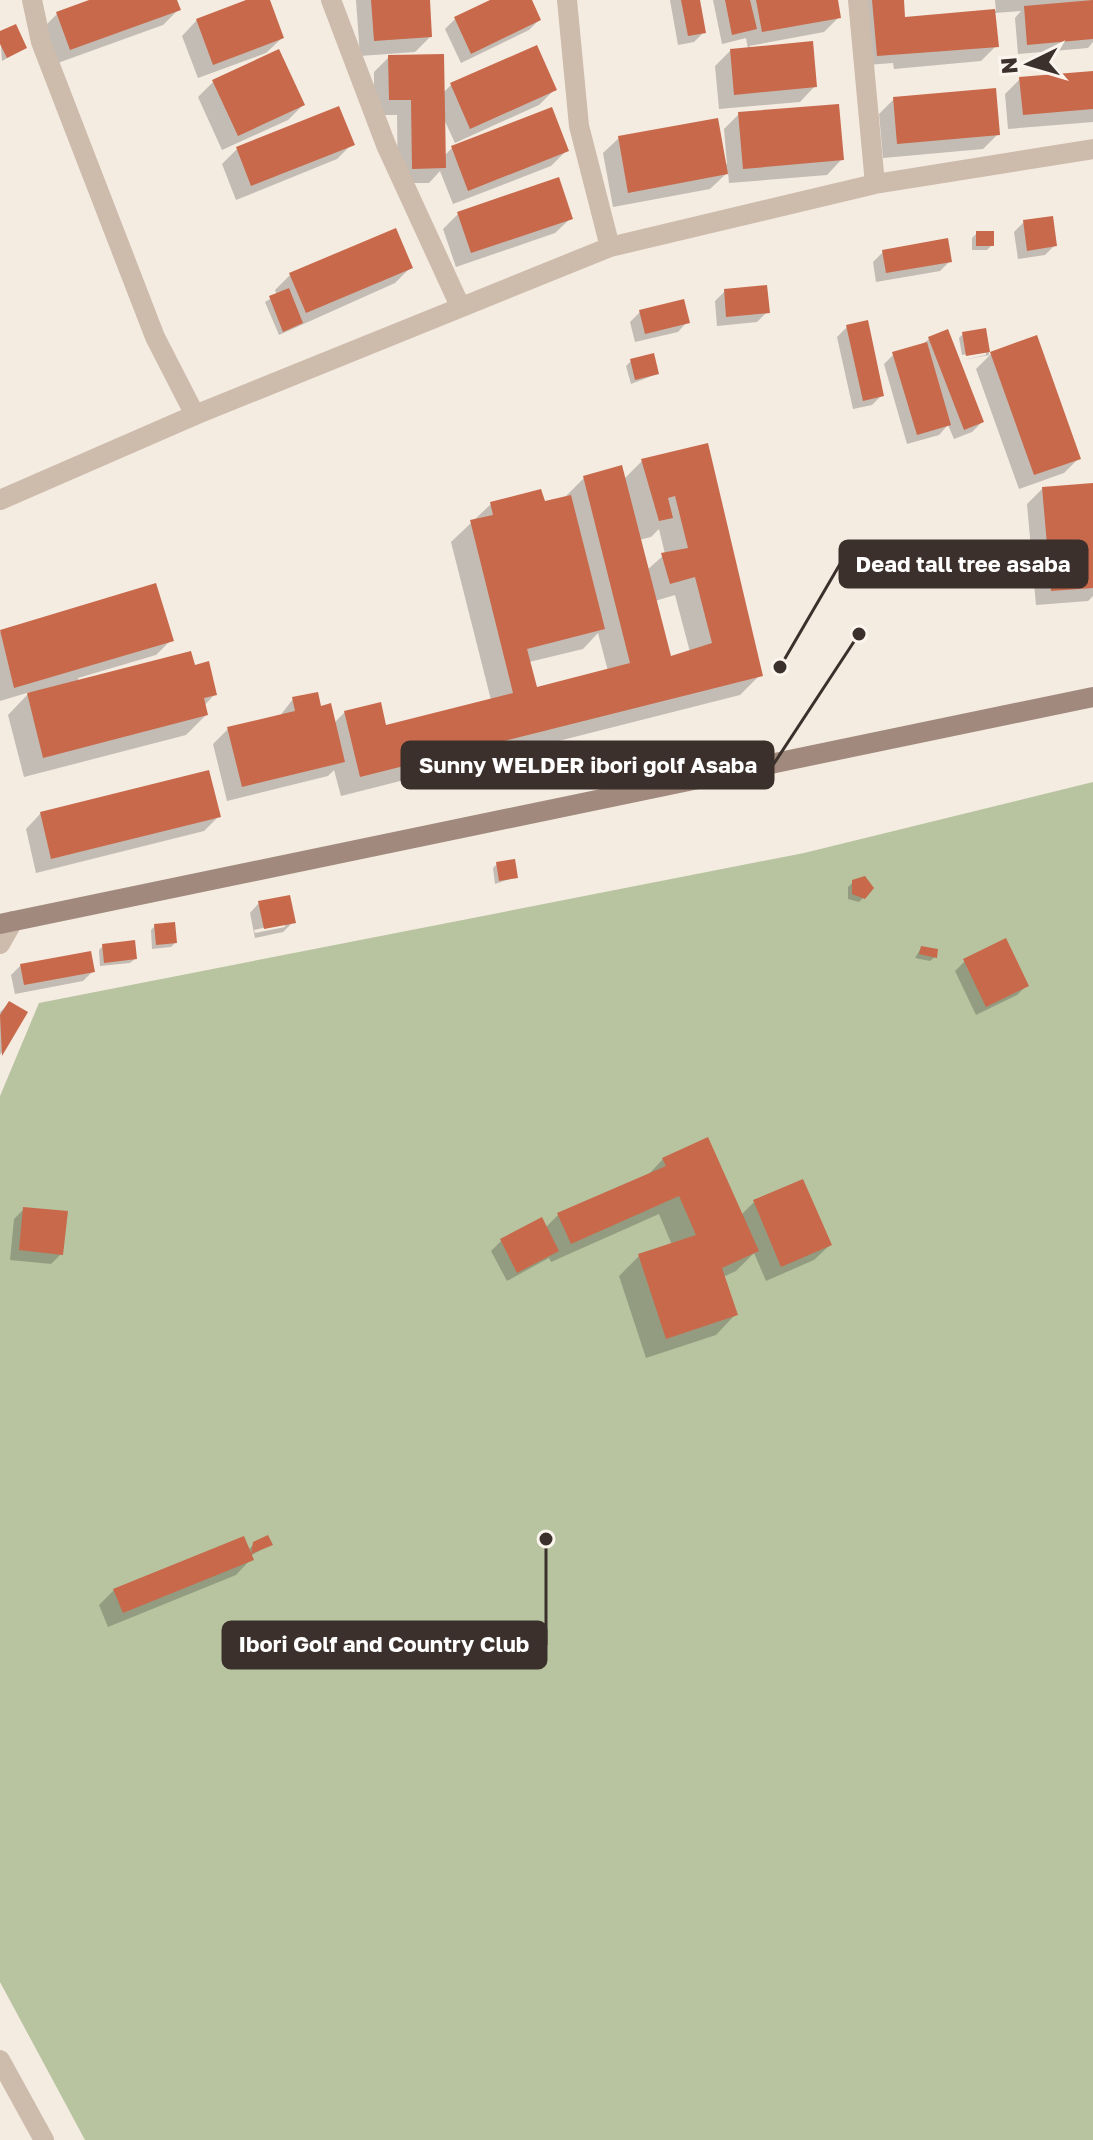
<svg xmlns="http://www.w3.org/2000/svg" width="1093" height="2140" font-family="'Golos Text',sans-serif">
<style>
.green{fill:#b8c4a0}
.shadow{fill:#0003;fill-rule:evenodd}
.building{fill:#c8694b}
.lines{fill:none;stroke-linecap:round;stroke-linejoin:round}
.minor{stroke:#cdbbac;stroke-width:20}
.secondary{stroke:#a18a7d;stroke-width:20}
.leader{fill:none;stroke:#3b302b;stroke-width:3}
.callout-dot{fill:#3b302b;stroke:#fbf5ee;stroke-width:3}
.callout{fill:#3b302b;stroke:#3b302b;stroke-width:3}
.callout-label{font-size:22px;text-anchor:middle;font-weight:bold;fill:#fff}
</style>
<rect width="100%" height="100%" fill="#f4ebe1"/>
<!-- green -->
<path class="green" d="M1093,782V2140H85L0,1982V1096L39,1003L804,853Z"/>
<!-- shadow -->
<path class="shadow" d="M95,0H175L178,10L163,25L55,64L42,29L57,14Z
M251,0H268L282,38L266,53L198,78L182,36L197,20Z
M356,0H428L430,37L415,52L360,56Z
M494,0H530L539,20L529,30L461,63L445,29L455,19Z
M670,0H698L704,32L694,42L678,45Z
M713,0H836L839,17L824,32L749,46L815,86L800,102L719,109L715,66L730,51L748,49L746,38L722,44Z
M862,0H902L903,19L996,11L995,0H1093V42L1088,48L1018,54L1015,18L1021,11L994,13L996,46L981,61L894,69L893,63L867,65Z
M0,33L25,48L2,61Z
M391,55L443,93L451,85L554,90L539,105L455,143L443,117L444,156L452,148L566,151L551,166L453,204L440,171L429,183H398L397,115H374V72Z
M1093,73V122L1008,129L1005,94L1020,79Z
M213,82L303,105L288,120L222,150L198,97Z
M894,99L998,134L983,149L883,158L879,114Z
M739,114L842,159L827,175L729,183L728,172L710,189L613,207L603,153L619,138L727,164L724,129Z
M352,144L337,159L236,200L222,164L237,149Z
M458,214L571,218L555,233L456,267L443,229Z
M1024,222L1055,245L1045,255L1018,259L1014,232Z
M977,233L992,245L987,250H972V238Z
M883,252L950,261L940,271L876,282L873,262Z
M410,268L395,283L279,335L265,302L277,295L275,290L290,275Z
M725,291L767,312L757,322L717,326L715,301Z
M640,312L687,322L678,332L635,342L630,322Z
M847,327L882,395L872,405L853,409L837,337Z
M985,330L989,355L1036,338L1079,458L1064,473L1019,489L976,369L990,355L962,360L986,355V351L962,355L959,338L963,334Z
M929,339L982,422L972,432L954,439L948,425L939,435L907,444L884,364L894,354L922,345Z
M631,361L657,374L631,384L626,366Z
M707,445L760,675L740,695L341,796L334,770L328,776L227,801L213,744L228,729L279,717L293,699L320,708L334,723L345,712L385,727L491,700L451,542L491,504H543L564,498L585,477L624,479L642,461ZM659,529L665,554L647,570L639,540L651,537ZM675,595L690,652L670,659L655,601ZM598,633L608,671L536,689L529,662L583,649Z
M1093,485V596L1088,601L1036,605L1027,504L1042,489Z
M155,586L171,640L156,655L78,678L79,682L194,667L215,694L204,706L206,715L186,735L24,777L8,715L30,692L0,701V632Z
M41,813L219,816L204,831L36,873L26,829Z
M497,864L516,877L495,884L493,868Z
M853,882L864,897L859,902L848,899V887Z
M259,903L293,922L283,932L255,938L250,913ZM285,923V927L255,933L254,930Z
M155,926L175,943L171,947L152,949L151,930Z
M103,946L135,959L130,963L100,966L99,950Z
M921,948L935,957L930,961L915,958Z
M965,961L1027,985L1017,995L976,1015L955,971Z
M21,965L93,971L83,981L15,994L11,975Z
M9,1003L25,1013L0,1055V1012Z
M663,1159L741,1215L754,1202L830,1245L814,1260L766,1281L754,1253L736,1271L723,1277L735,1315L716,1335L646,1358L619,1276L639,1256L672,1245L659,1214L551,1262L549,1258L507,1281L491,1251L501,1241L541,1220L545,1228L558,1215L647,1176Z
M24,1209L61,1254L51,1264L10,1260L14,1219Z
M255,1543L270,1545L250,1556L251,1559L236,1575L108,1627L99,1605L114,1590L248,1550Z"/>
<!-- building -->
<path class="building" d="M89,0H177L181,10L70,50L56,12Z
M246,0H270L284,38L213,65L196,19Z
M371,0H430L432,37L374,41Z
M490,0H532L541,20L471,54L454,17Z
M681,0H700L706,33L688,36Z
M725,0H750L757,29L732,35Z
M756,0H838L841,18L762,32Z
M872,0H904L905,17L995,9L999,47L877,56Z
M1093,0V39L1027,45L1024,6Z
M16,24L27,48L7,58L0,44V31Z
M813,41L817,87L734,95L730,49Z
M537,45L557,90L470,129L450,83Z
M279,49L305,105L238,136L212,80Z
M444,54L446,168L412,169L411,100H389L388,55Z
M1093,71V109L1023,115L1019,77Z
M996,88L1000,135L897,144L893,97Z
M839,104L844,160L743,169L738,112Z
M339,106L355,145L251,186L236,147Z
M552,107L569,151L468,191L451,146Z
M718,118L728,174L628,193L618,136Z
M559,177L573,219L471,253L457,212Z
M1053,216L1057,246L1027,251L1023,220Z
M396,228L413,268L306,313L289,273Z
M976,231H994V246H976Z
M948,238L952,262L886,273L882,250Z
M767,285L770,313L726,317L724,289Z
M289,288L303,323L283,332L269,296Z
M684,299L690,323L645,334L639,310Z
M868,320L884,396L863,401L846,325Z
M986,328L990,352L966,356L962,332Z
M948,329L984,422L964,430L928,337Z
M1037,335L1081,459L1034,475L990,352Z
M927,342L951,425L917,435L892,352Z
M654,353L659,374L635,380L630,359Z
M708,443L763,676L360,777L344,711L381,702L386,725L513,693L470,520L493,515L490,502L541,489L545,501L571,495L605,629L527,649L537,687L630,663L583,476L622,465L671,656L712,643L695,577L670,584L661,553L688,548L675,496L668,498L673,518L659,521L641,459Z
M1093,483V588L1051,591L1042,487Z
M156,583L174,641L14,688L0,630Z
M191,651L195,665L209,661L217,695L204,698L208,715L43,758L27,693Z
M318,692L321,706L331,703L345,762L242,787L227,727L295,711L292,697Z
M209,770L221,817L51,859L40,812Z
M515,859L518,878L499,881L496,862Z
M865,876L874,888L865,899L852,894V880Z
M290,895L296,923L264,929L258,901Z
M175,922L177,943L156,945L154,924Z
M1006,938L1029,986L986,1007L963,959Z
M135,940L137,959L104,963L102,944Z
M921,946L938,949L937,958L919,954Z
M91,951L95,972L24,985L20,964Z
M9,1001L28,1012L2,1056L0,1015Z
M708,1137L759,1251L722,1268L738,1315L666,1339L638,1254L696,1235L679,1196L571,1244L557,1213L666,1166L662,1158Z
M803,1179L832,1245L781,1267L753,1200Z
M23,1207L68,1211L63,1255L19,1250Z
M542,1217L559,1251L517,1273L500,1239Z
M268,1535L273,1545L251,1554L253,1542Z
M244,1536L254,1560L123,1613L113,1589Z"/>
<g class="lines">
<!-- minor -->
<path class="minor" d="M32,0L41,42L155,337L195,415
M331,0L386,145L460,306
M567,0L579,126L610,247
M858,0L875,184
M0,500L195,415L610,247L875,184L1093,149
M0,944L13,921
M0,2060L44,2140"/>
<!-- secondary -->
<path class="secondary" d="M0,924L1093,697"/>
</g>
<!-- callouts -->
<path class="leader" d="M780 667L840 564M859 634L773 765M546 1539L546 1645"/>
<g class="callout-dot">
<circle cx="780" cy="667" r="8"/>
<circle cx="859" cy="634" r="8"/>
<circle cx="546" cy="1539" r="8"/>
</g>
<g class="callout">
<rect x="840" y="541" width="247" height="46" rx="8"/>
<rect x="402" y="742" width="371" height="46" rx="8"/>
<rect x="223" y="1622" width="323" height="46" rx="8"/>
</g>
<g class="callout-label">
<text x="963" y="572">Dead tall tree asaba</text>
<text x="588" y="773">Sunny WELDER ibori golf Asaba</text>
<text x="384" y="1652">Ibori Golf and Country Club</text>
</g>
<!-- north arrow -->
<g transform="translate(1029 64) rotate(265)" stroke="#fbf5ee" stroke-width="6" paint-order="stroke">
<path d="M0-6L14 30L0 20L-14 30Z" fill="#3b302b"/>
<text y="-12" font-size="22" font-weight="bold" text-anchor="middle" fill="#3b302b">N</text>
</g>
</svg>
